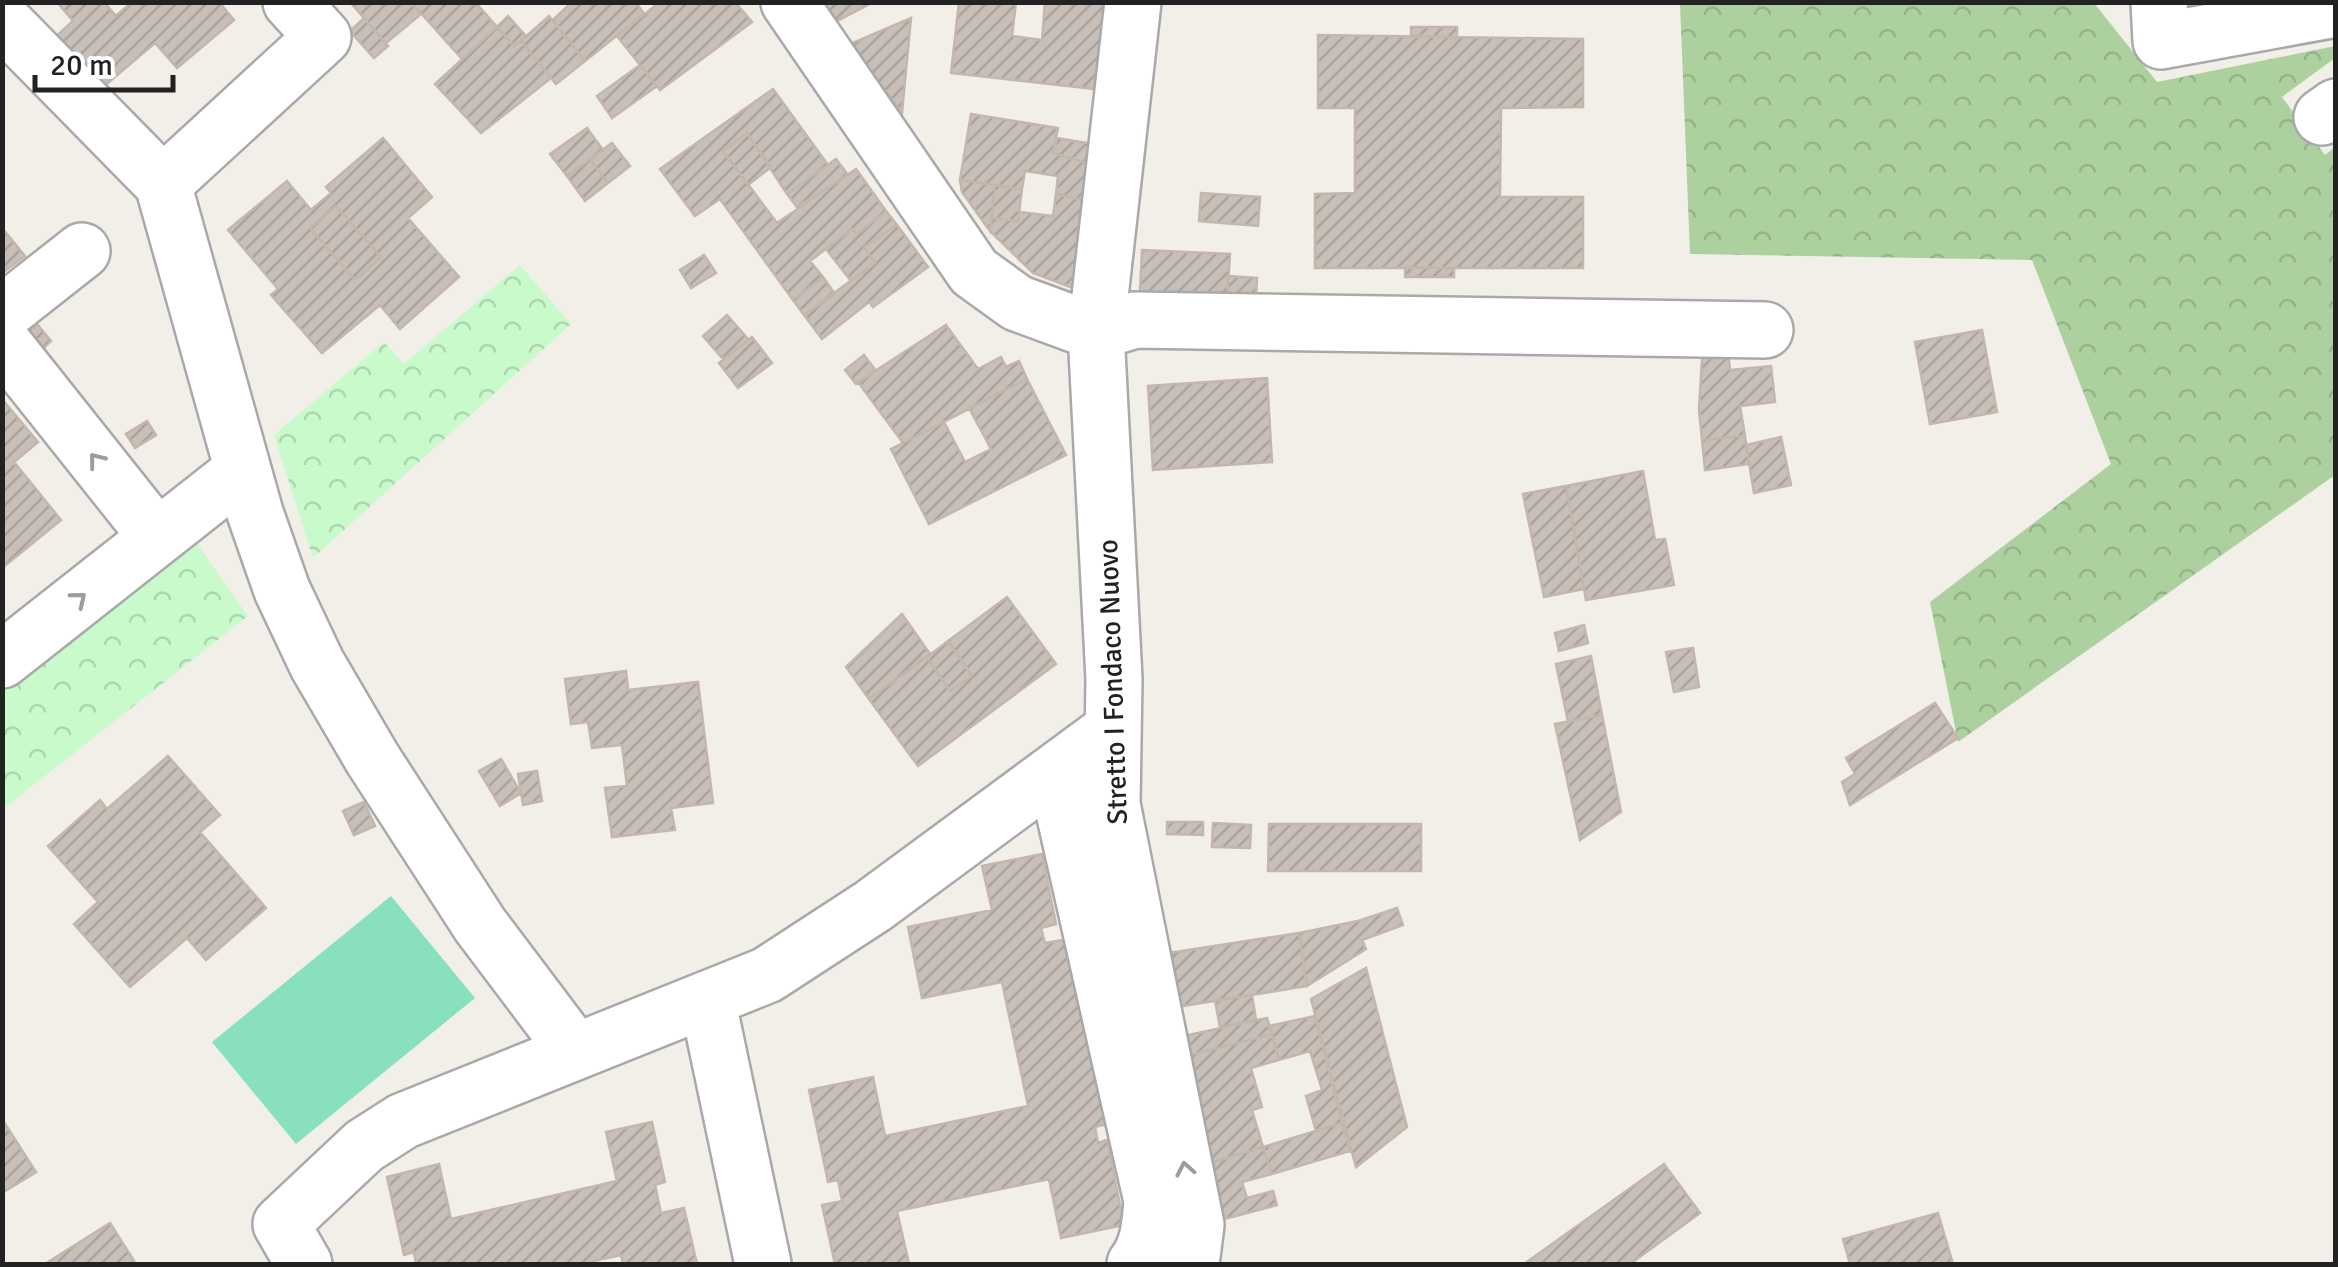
<svg xmlns="http://www.w3.org/2000/svg" width="2338" height="1267" font-family="Signika,sans-serif">
<style>
.forest{fill:url(#forest-crowns)}
.park{fill:url(#park-crowns)}
.pitch{fill:#88e0be}
.building{fill:url(#building-hatch);stroke:#c4b6ab;stroke-width:2.5}
.lines{fill:none;stroke-linecap:round;stroke-linejoin:round}
.minor-casing{stroke:#a9a9a9;stroke-width:60}
.minor{stroke:#fff;stroke-width:55}
.oneway{stroke:#9c9c9c}
.labels{text-anchor:middle;stroke-width:9;stroke-linejoin:round;paint-order:stroke}
.street-label{font-size:28px;fill:#222;stroke:#fff}
</style>
<defs>
<pattern id="forest-crowns" width="20" height="18" patternUnits="userSpaceOnUse" patternTransform="scale(2.5)"><rect width="20" height="18" fill="#add19e"/><path d="M2 6a3 3 0 1 1 6 0M12 15a3 3 0 1 1 6 0" fill="none" stroke="#95b388"/></pattern>
<pattern id="park-crowns" width="20" height="18" patternUnits="userSpaceOnUse" patternTransform="scale(2.5)"><rect width="20" height="18" fill="#c8facc"/><path d="M2 6a3 3 0 1 1 6 0M12 15a3 3 0 1 1 6 0" fill="none" stroke="#acd6af"/></pattern>
<pattern id="building-hatch" width="6" height="6" patternUnits="userSpaceOnUse" patternTransform="scale(2.5)"><rect width="6" height="6" fill="#c7bfb8"/><path d="M-1 1l2-2M0 6l6-6M5 7l2-2" fill="none" stroke="#aba49e"/></pattern>
</defs>
<rect width="100%" height="100%" fill="#f2efe9"/>
<!-- forest -->
<path class="forest" d="M1680,3H2094L2157,82L2335,46V58L2282,97L2325,155L2335,147V475L1958,742L1930,602L2111,464L2032,260L1690,254Z"/>
<!-- park -->
<path class="park" d="M520,265L571,324L313,558L274,435L384,342L404,364Z
M192,537L248,616L3,809V685Z"/>
<!-- pitch -->
<path class="pitch" d="M391,896L475,998L296,1144L212,1042Z"/>
<!-- building -->
<path class="building" d="M57,2H104L116,16L132,2H219L234,20L177,68L155,43L96,93L51,41L73,21Z
M350,2H411L421,14L386,43Z
M411,2H475L497,27L462,59Z
M572,2H636L644,14L585,61L553,20Z
M660,2H735L752,22L660,90L617,36Z
M822,2H867L868,5L833,23Z
M959,2H1016L1012,36L1042,40L1045,2H1114L1104,90L951,73Z
M508,16L526,36L514,46L497,27Z
M549,16L585,61L556,84L521,41Z
M364,18L388,46L374,58L350,31Z
M911,18L902,113L877,80L857,74L843,47Z
M497,27L514,46L521,41L551,78L481,133L435,84Z
M1411,27H1457V39L1411,35Z
M1318,35L1583,39V107L1501,108L1500,197H1583V268H1315V194L1355,193V108H1318Z
M640,65L657,86L612,118L597,96Z
M773,89L828,165L787,194L747,133L723,151L777,223L856,169L886,211L857,234L852,229L810,261L823,277L793,300L720,199L695,216L660,169Z
M971,114L1058,128L1053,153L1091,164L1087,201L1056,194L1058,176L1025,171L1022,189L960,180Z
M587,128L603,150L567,176L550,154Z
M747,133L771,167L748,185L723,151Z
M383,138L432,197L408,218L459,277L400,329L380,305L322,353L271,295L278,289L228,230L287,181L311,210L331,193L326,187Z
M1057,138L1093,144L1091,164L1053,153Z
M612,143L630,166L608,183L590,159Z
M590,159L608,183L585,201L567,176Z
M836,159L848,175L797,207L787,194Z
M960,180L995,185L990,231L962,192Z
M995,185L1022,189L1018,221L992,218Z
M1201,193L1260,197L1258,226L1199,221Z
M1056,194L1087,201L1078,290L1033,273L990,231L992,218L1018,221L1019,212L1053,216Z
M336,206L381,257L355,280L310,228Z
M886,211L897,225L864,247L875,263L851,281L826,249L852,229L857,234Z
M897,225L928,267L873,307L869,302L822,339L804,315L875,263L864,247Z
M2,228L25,256L2,273Z
M1142,250L1230,254L1226,314L1139,309Z
M704,255L716,273L691,288L680,270Z
M1405,267L1454,268V277H1405Z
M1228,276L1257,278L1255,315L1226,314Z
M823,277L835,294L804,315L793,300Z
M727,315L749,340L723,359L703,336Z
M37,324L51,341L41,351L26,334Z
M946,325L978,369L1001,357L1006,367L1019,361L1027,379L903,443L858,382Z
M1982,330L1997,412L1930,424L1915,342Z
M752,337L772,363L738,388L719,363Z
M1727,341L1730,370L1771,366L1775,402L1740,406L1745,436L1702,440L1699,410L1703,342Z
M864,355L876,371L856,384L845,370Z
M1267,378L1272,462L1153,470L1148,386Z
M1027,379L1066,455L929,524L891,449L944,422L965,462L991,449L969,408Z
M2,399L38,442L14,462L61,520L2,568Z
M147,421L156,435L135,448L126,434Z
M1745,436L1749,464L1705,470L1702,440Z
M1781,437L1791,485L1754,493L1746,445Z
M1643,471L1655,540L1665,539L1674,585L1586,600L1566,486Z
M1566,486L1584,589L1544,597L1523,494Z
M1007,597L1056,664L918,766L869,699L927,657L950,691L972,676L948,641Z
M902,614L930,654L869,699L846,667Z
M1584,625L1588,643L1559,651L1555,633Z
M948,641L972,676L950,691L927,657Z
M1693,648L1699,687L1674,692L1666,652Z
M1591,656L1602,715L1568,722L1556,664Z
M626,671L628,690L698,682L713,803L671,808L675,830L612,837L605,788L627,786L622,745L592,748L588,722L571,724L565,679Z
M1935,703L1958,738L1850,805L1842,782L1855,774L1846,758Z
M1602,715L1621,812L1580,840L1555,724Z
M168,756L220,815L200,832L266,908L206,960L187,938L130,987L74,924L98,902L48,846L100,800L107,809Z
M501,759L521,793L500,806L479,771Z
M537,771L542,801L523,805L518,774Z
M364,802L375,826L354,835L343,811Z
M1167,822H1203V835L1167,834Z
M1213,823L1251,825L1250,848L1212,847Z
M1269,824H1421V871H1268Z
M1042,854L1056,924L1041,928L1045,943L1075,938L1114,1122L1095,1127L1098,1143L1107,1140L1124,1225L1061,1238L1049,1179L897,1211L909,1264H835L822,1205L842,1201L838,1180L828,1182L809,1090L873,1077L885,1136L1028,1106L1002,982L922,998L908,927L992,910L982,866Z
M1397,908L1403,925L1362,940L1366,949L1307,986L1299,933L1358,921Z
M1299,933L1307,986L1170,1008L1162,954Z
M1366,968L1407,1127L1356,1167L1311,999Z
M1252,995L1256,1020L1220,1027L1215,1001Z
M1315,1016L1342,1123L1316,1131L1306,1096L1322,1090L1310,1051L1279,1060L1269,1026Z
M1267,1018L1272,1034L1179,1058L1175,1038Z
M1272,1034L1279,1060L1251,1068L1262,1107L1252,1110L1263,1147L1204,1165L1179,1058Z
M2,1119L36,1172L2,1193Z
M652,1122L665,1182L655,1185L661,1213L684,1208L697,1264H623L621,1255L580,1264H416L414,1252L404,1255L387,1177L439,1164L451,1219L617,1181L606,1132Z
M1342,1123L1350,1151L1272,1174L1263,1147Z
M1263,1147L1272,1174L1242,1182L1247,1198L1273,1191L1277,1205L1217,1221L1204,1165Z
M1664,1164L1700,1213L1630,1264H1524Z
M1938,1213L1953,1264H1850L1843,1239Z
M110,1223L136,1264H45Z"/>
<g class="lines">
<!-- minor casing -->
<g class="minor-casing">
<path id="minor" d="M789,2L974,272L1017,303L1096,332
M1133,2L1096,332L1114,679L1112,804L1196,1225L1191,1264
M2159,2L2161,41L2336,9
M2,20L163,184L323,37L291,2
M2322,117L2336,107
M163,184L255,513L282,590L317,664L372,758L480,925L575,1051
M2,314L82,251
M1096,332L1135,320L1765,330
M2,342L157,537
M2,660L243,470
M1055,772L1152,1201C1150,1224 1149,1246 1135,1264
M707,999L763,1264
M304,1264L281,1224L364,1146L403,1121L767,975L873,906L1113,729"/>
</g>
<!-- minor -->
<use href="#minor" class="minor"/>
</g>
<!-- one-way arrows -->
<defs><path id="oneway-chevron" d="M-2-3.5L2.5 0L-2 3.5" fill="none" stroke-width="1.6" stroke-linecap="round" stroke-linejoin="round" transform="scale(2.5)"/></defs>
<g class="oneway">
<use href="#oneway-chevron" transform="translate(96 460) rotate(-128)"/>
<use href="#oneway-chevron" transform="translate(79 599) rotate(-39)"/>
<use href="#oneway-chevron" transform="translate(1185 1169) rotate(-101)"/>
</g>
<g class="labels">
<!-- street labels -->
<g class="street-label">
<text transform="translate(1112 682) rotate(-92)" y="10">Stretto I Fondaco Nuovo</text>
</g>
</g>
<!-- border -->
<rect width="2338" height="1267" fill="none" stroke="#222222" stroke-width="10"/>
<!-- scale -->
<path d="M35 75v15h138v-15" fill="none" stroke="#222222" stroke-width="5"/>
<text x="50" y="75" font-size="30" fill="#222222" stroke="#ffffff" stroke-width="8" paint-order="stroke">20 m</text>
</svg>
